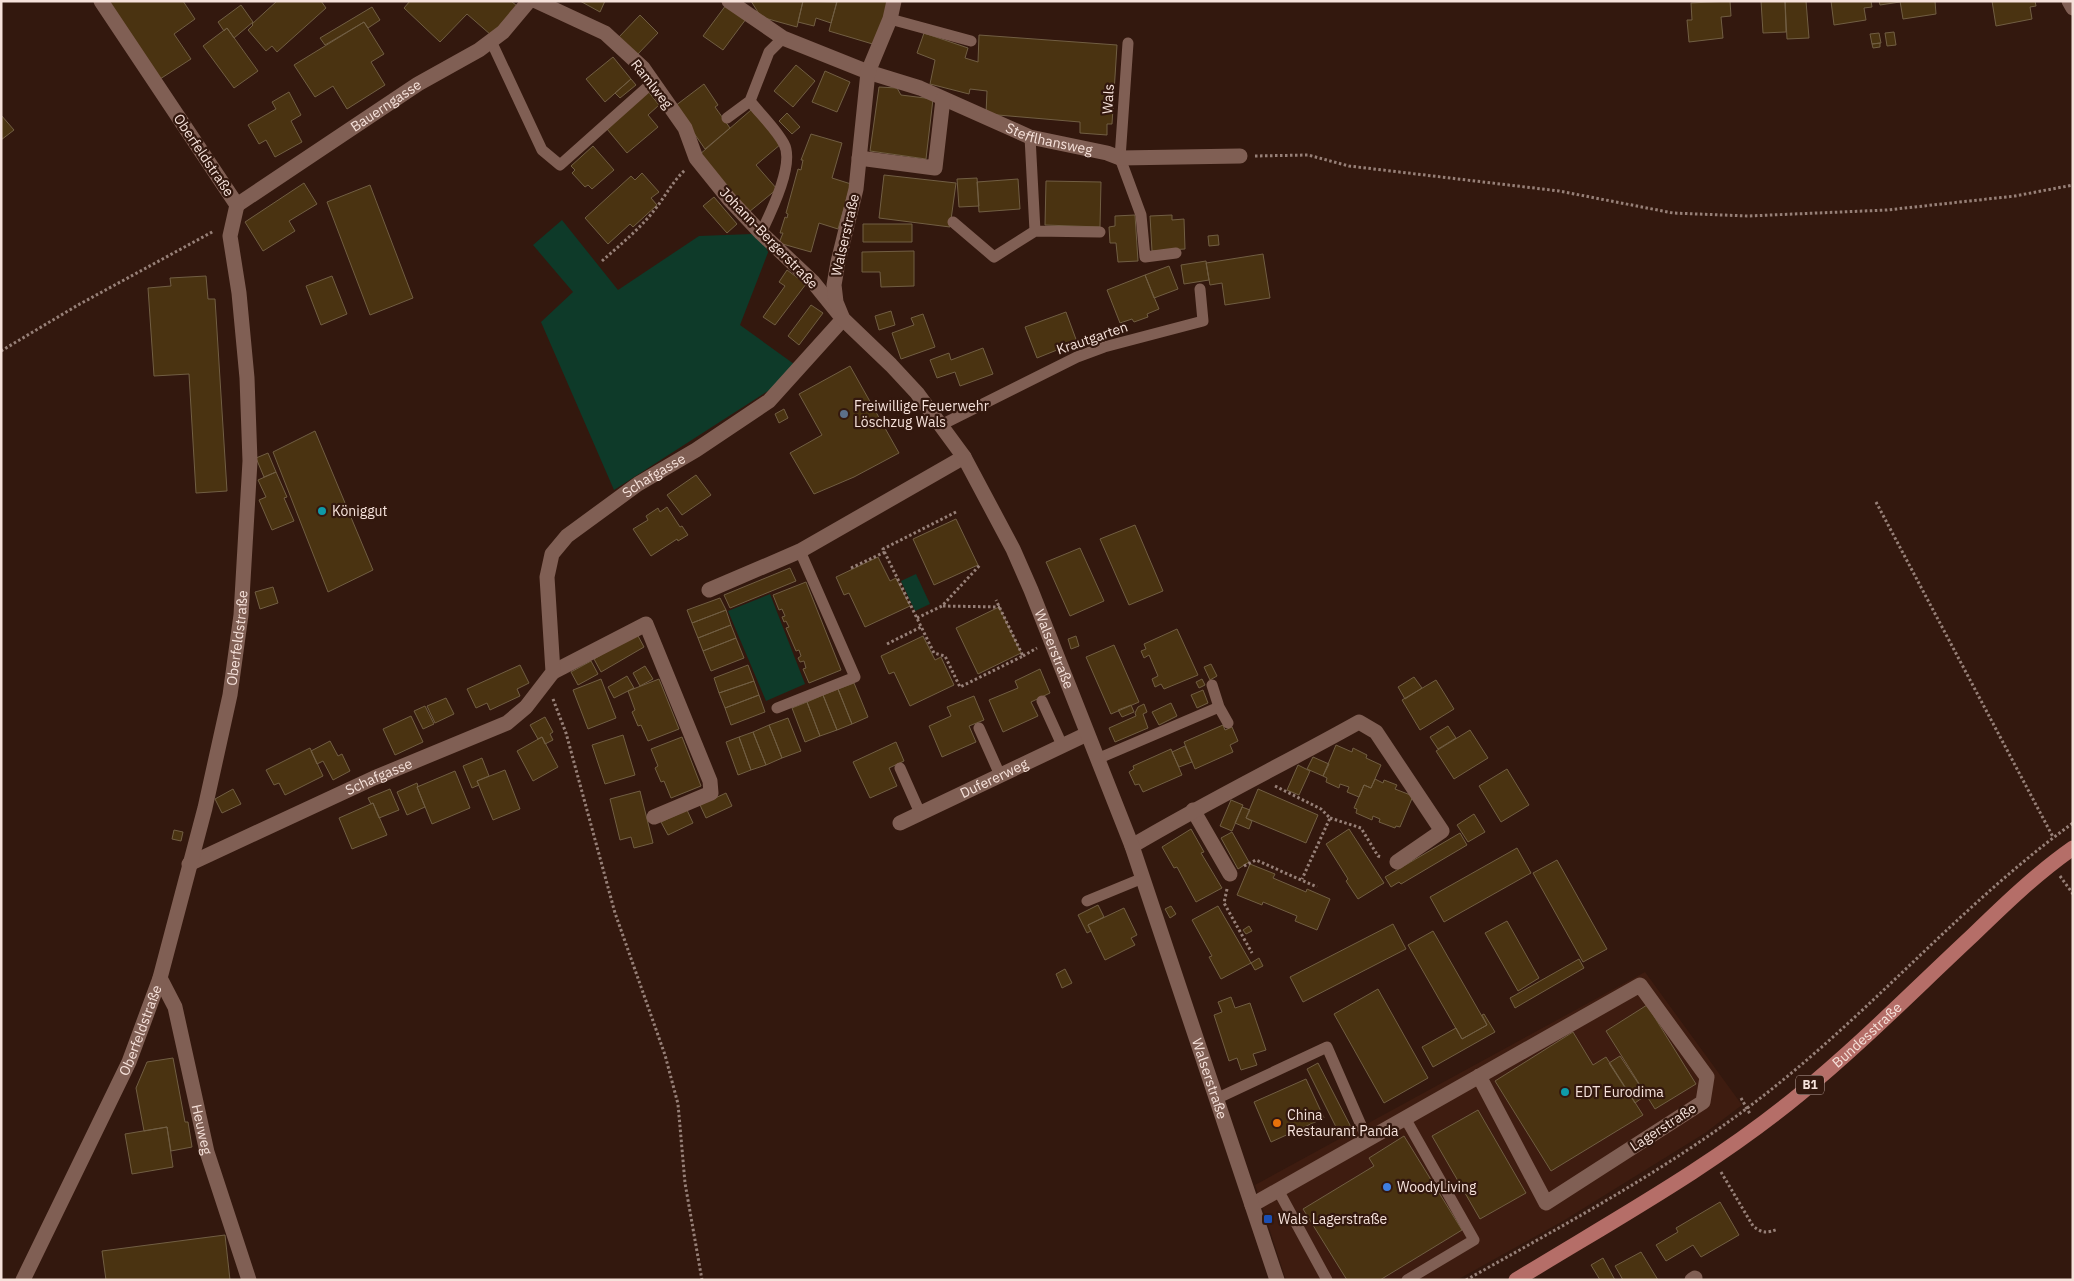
<svg xmlns="http://www.w3.org/2000/svg" width="2074" height="1281" font-family="'IBM Plex Sans',sans-serif">
<style>
.built{fill:#3e1c10}
.green{fill:#0e3a29}
.building{fill:#4a3311;stroke:#715e43}
.lines{fill:none;stroke-linecap:round;stroke-linejoin:round}
.path{stroke:#978078;stroke-width:3;stroke-dasharray:2.5 2.5;stroke-linecap:butt}
.service{stroke:#805f54;stroke-width:11}
.minor{stroke:#805f54;stroke-width:15}
.tertiary{stroke:#805f54;stroke-width:15}
.primary{stroke:#b56e68;stroke-width:15}
.service-dot{fill:#5c6f8a;stroke:#33180e;stroke-width:2}
.culture-dot{fill:#0f9aa8;stroke:#33180e;stroke-width:2}
.food-dot{fill:#e8710a;stroke:#33180e;stroke-width:2}
.shop-dot{fill:#3f7fe0;stroke:#33180e;stroke-width:2}
.transit-dot{fill:#1a4fb4;stroke:#33180e;stroke-width:2}
.labels{text-anchor:middle;stroke-width:4.5;stroke-linejoin:round;paint-order:stroke}
.shield{fill:#33180e;stroke:#bca59e;stroke-width:1}
.shield-label{font-size:12px;font-weight:bold;fill:#f6e2db}
.street-label{font-size:14px;fill:#f6e2db;stroke:#33180e}
.poi-label{font-size:14px;fill:#f6e2db;stroke:#33180e;text-anchor:start}
</style>
<rect width="100%" height="100%" fill="#33180e"/>
<!-- built -->
<path class="built" d="M1645,972L1742,1105L1705,1133L1563,1221L1457,1280H1286L1255,1185Z"/>
<!-- green -->
<path class="green" d="M562,220L618,290L699,236L752,234L769,250L740,325L794,364L771,389L614,490L541,322L573,292L533,245Z
M916,574L930,604L915,611L901,581Z
M770,594L805,684L766,701L728,611Z"/>
<!-- building -->
<path class="building" d="M108,1H183L195,19L174,34L191,59L160,79Z
M277,1H321L326,8L277,52L272,46L266,51L248,30L253,25L252,24Z
M410,1H511L517,6L491,35L467,14L440,42L404,8Z
M580,1H605L600,12Z
M751,1H803L797,27L761,17Z
M803,1L837,2L831,23L816,18L814,26L798,22Z
M837,1H889L876,45L829,31Z
M1730,1L1731,16L1721,17L1723,38L1689,42L1687,20H1692L1691,3Z
M1761,1H1785L1786,32L1763,33Z
M1785,1H1806L1809,38L1787,39Z
M1831,1H1871L1872,7L1864,8L1866,20L1834,25Z
M1879,1H1900V2L1880,5Z
M1900,1H1935L1936,14L1903,19Z
M1992,1H2035L2036,6L2030,7L2032,19L1996,26Z
M241,5L253,22L234,38L227,28L224,31L218,22Z
M726,5L746,19L723,50L703,36Z
M372,7L380,20L368,28L364,22L325,45L320,38Z
M640,15L658,33L637,55L619,37Z
M364,22L384,54L371,62L385,85L347,109L333,86L315,97L294,65Z
M227,28L258,71L234,88L203,46Z
M1894,32L1896,45L1887,46L1885,33Z
M924,33L968,48L965,58L978,62L979,35L1117,45L1112,124H1107V135L1080,133V122L986,114L987,91L970,89L969,94L930,84L935,60L917,53Z
M1879,33L1881,43L1872,44L1870,34Z
M1880,43V47L1873,48L1872,44Z
M613,57L631,79L605,102L586,79Z
M796,65L815,81L793,107L774,91Z
M825,71L850,82L837,112L812,102Z
M631,79L636,85L620,98L615,93Z
M704,84L718,105L715,107L730,128L705,149L675,106Z
M879,87L897,88L901,95L933,99L926,159L870,151Z
M647,90L659,105L648,115L658,127L627,153L607,129Z
M289,92L301,115L291,121L302,142L275,157L266,140L259,144L248,125L276,109L272,102Z
M751,110L781,144L756,165L777,189L749,212L699,155Z
M787,113L800,127L792,134L779,121Z
M1,115L14,130L1,140Z
M811,134L842,143L832,178L851,184L838,229L819,223L811,252L779,243L783,233H780L785,217L787,218L788,214L786,213L798,169L801,170L803,160H801Z
M593,146L614,170L592,189L588,185L585,187L572,173L575,170L571,166Z
M642,173L659,192L651,198L657,205L633,227L630,224L608,244L585,218L631,176L635,180Z
M884,175L956,183L950,227L879,218Z
M977,178L979,206L959,207L957,179Z
M1018,179L1020,209L979,212L977,182Z
M1046,181L1101,182L1100,227L1045,225Z
M304,183L317,204L289,221L295,231L263,251L245,222Z
M370,185L413,298L370,315L327,202Z
M714,197L737,224L727,233L703,206Z
M1135,215L1138,261L1118,262L1116,243H1110L1109,227L1115,226V216Z
M1172,215V220L1184,219L1185,249L1152,251L1150,216Z
M863,224H912V242H863Z
M1218,235L1219,245L1209,246L1208,236Z
M914,251V286L881,287L880,272H862V252Z
M1263,254L1270,298L1225,305L1222,283L1210,285L1206,263Z
M1206,261L1209,280L1184,284L1181,265Z
M1169,266L1178,289L1154,298L1145,275Z
M787,270L806,284L775,325L763,317L785,286L779,282Z
M1145,275L1159,309L1147,314L1148,317L1134,322L1132,319L1120,323L1107,290Z
M206,276L208,299H215L227,491L196,493L189,374L154,376L148,288L171,286L170,278Z
M332,276L347,314L321,325L306,286Z
M811,305L823,313L799,345L788,336Z
M891,311L895,325L879,330L875,316Z
M1066,312L1077,342L1037,358L1025,327Z
M923,314L935,347L901,359L892,333L914,325L911,318Z
M983,348L993,374L960,386L955,372L937,378L930,360L949,353L951,360Z
M850,366L899,453L854,477L814,494L790,453L822,435L799,394Z
M784,409L788,418L779,423L775,414Z
M315,431L373,570L328,592L273,452Z
M268,453L276,472L264,477L256,458Z
M276,472L287,497L284,498L294,521L272,530L259,500L266,497L258,480Z
M696,475L711,495L682,515L667,495Z
M667,507L680,527L682,526L688,535L678,541L677,539L651,556L633,529L648,520L646,516L658,508L660,512Z
M956,519L978,565L934,585L913,539Z
M1135,525L1163,591L1129,605L1100,539Z
M1080,548L1104,601L1070,616L1046,562Z
M878,557L890,581L896,578L910,606L865,627L849,593L844,595L836,577Z
M790,568L796,581L730,608L724,595Z
M806,582L841,670L809,683L803,669L806,668L804,661L800,662L798,658L801,656L799,650L796,651L786,628L789,627L786,621L784,622L782,617L785,616L782,609L779,610L773,595Z
M273,587L278,603L260,609L255,592Z
M720,598L726,610L692,623L687,610Z
M999,607L1021,653L978,674L956,628Z
M726,610L731,625L698,638L692,623Z
M731,625L736,638L703,651L698,638Z
M1177,629L1198,675L1164,689L1161,684L1155,687L1152,679L1158,676L1149,655L1144,658L1141,651L1146,649L1144,644Z
M637,634L644,647L601,672L594,659Z
M923,636L935,660L941,657L954,685L910,706L894,672L889,674L881,656Z
M1076,636L1079,646L1071,649L1068,639Z
M736,638L744,658L711,671L703,651Z
M1114,645L1139,702L1111,714L1086,657Z
M591,661L598,674L578,685L571,672Z
M1211,664L1217,676L1210,680L1204,667Z
M520,665L529,683L517,689L520,696L490,710L487,703L476,708L467,689Z
M748,665L754,681L719,693L714,678Z
M645,666L653,679L640,686L633,673Z
M1040,669L1050,693L1031,702L1038,716L1003,732L989,700L1018,688L1015,681Z
M627,676L634,688L614,698L608,687Z
M1414,677L1422,688L1405,699L1398,687Z
M601,679L616,718L588,729L573,690Z
M659,679L679,729L648,741L641,725L638,726L632,712L635,710L628,691Z
M1202,679L1205,685L1199,688L1196,682Z
M1436,680L1454,709L1420,730L1402,700Z
M754,681L759,695L725,708L719,693Z
M854,683L868,717L852,724L838,689Z
M838,689L852,724L837,730L823,695Z
M1203,690L1208,703L1197,708L1191,695Z
M759,695L765,712L731,725L725,708Z
M823,695L837,730L820,736L807,702Z
M974,696L984,720L969,726L976,742L942,757L929,726L951,716L947,707Z
M446,698L454,714L435,723L427,706Z
M807,702L820,736L805,742L792,708Z
M1171,703L1177,716L1159,725L1152,712Z
M1144,704L1147,712L1143,714L1148,728L1115,742L1109,728L1136,716L1135,713L1138,707Z
M1131,705L1134,712L1122,717L1118,710Z
M425,706L434,724L423,729L414,711Z
M411,716L423,742L395,755L383,729Z
M545,717L553,732L550,734L553,740L545,744L542,737L538,739L530,725Z
M788,718L801,751L782,758L769,725Z
M769,725L782,758L766,765L753,732Z
M1223,725L1225,730L1232,727L1238,741L1230,745L1233,752L1195,769L1184,742Z
M1448,726L1456,738L1438,749L1430,737Z
M1470,730L1488,758L1454,779L1436,751Z
M753,732L766,765L751,770L739,737Z
M623,735L635,775L605,784L592,745Z
M542,737L558,767L533,781L517,751Z
M682,737L701,786L671,798L664,781L661,782L655,768L658,766L651,749Z
M739,737L751,770L738,775L726,742Z
M330,741L338,756L342,754L350,771L333,780L323,761L317,764L311,751Z
M896,742L904,761L889,768L897,786L870,798L853,762Z
M1336,745L1352,752L1353,748L1367,755L1366,758L1381,765L1371,788L1364,785L1359,797L1347,792L1349,787L1340,784L1339,788L1326,782L1327,778L1323,776Z
M1185,746L1192,762L1179,767L1172,752Z
M310,748L323,776L285,795L279,783L274,785L266,770Z
M1171,749L1182,775L1143,792L1139,784L1135,785L1129,772L1134,769L1133,766Z
M1313,757L1329,764L1323,776L1307,769Z
M482,758L489,776L477,781L479,785L472,788L463,766Z
M1298,765L1310,771L1299,795L1287,790Z
M1507,769L1529,805L1501,822L1479,786Z
M505,770L520,809L493,820L477,781Z
M455,771L470,808L432,824L417,787Z
M1375,779L1383,783L1384,780L1397,785L1395,789L1413,796L1400,827L1396,826L1395,828L1379,822L1380,819L1373,816L1372,820L1356,813L1357,809L1354,808L1364,785L1371,788Z
M417,783L418,786L417,787L425,807L407,815L397,792Z
M233,789L241,804L222,813L215,799Z
M390,789L399,810L379,818L373,803L371,804L368,798Z
M1258,789L1318,815L1306,843L1246,818Z
M640,791L653,843L634,848L631,837L620,840L610,799Z
M726,793L732,806L706,818L700,805Z
M1231,800L1243,805L1232,831L1220,826Z
M373,803L387,835L352,849L339,818Z
M1242,807L1250,810L1246,818L1252,821L1249,829L1235,823Z
M687,810L693,823L668,835L661,822Z
M1474,814L1485,832L1468,842L1457,825Z
M1191,829L1204,852L1201,853L1222,888L1196,902L1177,867L1174,868L1162,847Z
M1349,829L1384,883L1358,899L1346,881L1348,879L1326,844Z
M174,830L183,832L181,841L172,839Z
M1232,832L1249,862L1238,869L1221,838Z
M1460,833L1467,845L1401,884L1399,882L1391,887L1385,877Z
M1517,848L1531,873L1444,922L1430,897Z
M1557,860L1607,949L1583,962L1533,873Z
M1250,864L1275,874L1273,878L1306,892L1307,889L1330,899L1317,930L1295,921L1297,916L1263,902L1262,905L1237,895Z
M1098,905L1104,917L1088,925L1091,931L1087,933L1078,915Z
M1171,906L1176,914L1170,918L1165,909Z
M1218,906L1251,963L1221,979L1209,957L1212,956L1192,920Z
M1124,908L1137,935L1131,938L1135,945L1105,960L1088,925Z
M1507,921L1539,978L1518,991L1485,933Z
M1393,924L1406,949L1303,1002L1290,977Z
M1249,926L1252,931L1246,934L1243,930Z
M1433,931L1487,1025L1462,1039L1408,945Z
M1259,958L1263,966L1255,970L1251,963Z
M1579,959L1584,968L1515,1008L1510,998Z
M1065,969L1072,983L1062,988L1056,974Z
M1378,989L1428,1078L1384,1103L1334,1014Z
M1231,997L1235,1008L1250,1003L1266,1050L1253,1054L1257,1065L1241,1070L1237,1058L1229,1061L1214,1015L1222,1012L1218,1002Z
M1647,1005L1696,1084L1655,1109L1606,1031Z
M1484,1014L1495,1032L1433,1067L1422,1047L1456,1028L1462,1039L1487,1025L1482,1015Z
M1573,1032L1593,1065L1606,1057L1643,1115L1551,1171L1495,1081Z
M1620,1056L1646,1095L1635,1103L1609,1063Z
M173,1058L185,1122H188L192,1147L171,1151L167,1127L144,1131L136,1088L147,1062Z
M1318,1063L1352,1129L1340,1135L1307,1069Z
M1306,1079L1324,1118L1271,1142L1254,1102Z
M1478,1110L1526,1193L1480,1219L1432,1136Z
M167,1127L173,1167L132,1174L125,1134Z
M1404,1136L1462,1230L1380,1280H1347L1303,1209L1374,1166L1369,1158Z
M1720,1202L1739,1235L1701,1257L1693,1245L1666,1261L1656,1245L1678,1232L1676,1228Z
M225,1235L230,1280H106L102,1251Z
M1641,1252L1658,1280H1623L1615,1266Z
M1603,1258L1615,1280H1600L1591,1265Z"/>
<g class="lines">
<!-- path -->
<path class="path" d="M1255,156L1308,155L1349,166L1559,191L1673,213L1748,216L1887,210L2015,196L2073,185
M602,261C621,244 641,228 656,208C666,195 673,181 685,170
M1,351L78,305L214,231
M1876,502L2053,837
M956,512L883,549L934,653L945,656L960,687L1023,656L996,600
M851,568L885,552
M943,606L1000,607
M917,618L942,606L980,565
M887,644L921,627
M1023,656L1037,648
M553,699L566,733L615,913L665,1055L678,1104L685,1183L702,1280
M1275,786L1321,809L1330,818L1302,879
M1330,818L1361,828L1378,856L1382,857
M1244,866L1256,860L1317,887
M2060,876L2073,894
M1227,889L1224,903L1252,953
M1741,1098L1750,1114
M1721,1172L1753,1226C1763,1234 1767,1233 1778,1229
M1466,1280C1578,1217 1691,1157 1789,1075C1887,994 1970,898 2073,823"/>
<!-- service -->
<path class="service" d="M890,19L971,41
M491,41L542,150L560,165L653,82
M1128,43L1120,158L1141,215L1145,257L1176,253
M727,118L750,101
M953,222L994,257L1035,231L1030,137
M1035,231L1100,232
M761,233C770,214 795,164 784,144C776,129 761,115 750,101L769,52L783,38
M941,425L1077,357L1104,347L1203,321L1200,289
M1042,701L1062,745
M1219,707L1228,723
M777,708L855,677L800,551
M979,728L1000,775
M1097,759L1219,707L1212,685
M900,768L920,813
M1087,901L1143,878
M1218,1098L1327,1047L1367,1139
M1405,1118L1474,1240L1407,1280
M1278,1190L1327,1280"/>
<!-- minor -->
<g class="minor">
<path id="s1" d="M729,1L783,38L868,72L920,88L1030,137L1107,153L1120,158L1240,156"/>
<path d="M859,158L935,168L943,99"/>
<path id="s2" d="M237,205L418,84L479,50L503,32L529,1"/>
<path d="M709,590L800,551L964,457"/>
<path d="M553,672L646,624L710,781L711,793L654,817"/>
<path d="M1193,810L1230,874"/>
<path id="s3" d="M900,823L1087,734"/>
<path d="M1132,846C1206,802 1284,764 1359,722L1376,732L1442,831L1397,862"/>
<path id="s4" d="M189,864L374,778L507,723L526,707L553,672L547,577L552,554L567,536L638,484L696,450L769,401L843,319L813,282L761,233L729,199L696,158L685,128L643,68L605,33L536,1"/>
<path id="s5" d="M160,978L175,1007L207,1152L249,1280"/>
<path d="M1252,1205L1640,985L1707,1077L1703,1102L1546,1203L1479,1076"/>
<path id="s6" d="M23,1280L129,1062L160,978L205,808L230,695L241,615L250,461L247,378L239,293L230,236L237,205L101,1"/>
<path d="M1692,1280L1695,1278"/>
</g>
<!-- tertiary -->
<g class="tertiary">
<path id="s7" d="M894,1L890,19L868,72L856,189L838,262L834,285L836,302L843,319L891,365L917,393L964,457L1013,549L1031,590L1132,846L1277,1280"/>
<path d="M2069,1L2073,8"/>
</g>
<!-- primary -->
<path class="primary" id="s8" d="M1516,1280C1612,1221 1713,1166 1800,1094C1861,1044 1916,988 1973,935C2005,904 2036,874 2073,848"/>
</g>
<!-- markers -->
<circle class="service-dot" cx="844" cy="414" r="5"/>
<g class="culture-dot">
<circle cx="322" cy="511" r="5"/>
<circle cx="1565" cy="1092" r="5"/>
</g>
<circle class="food-dot" cx="1277" cy="1123" r="5"/>
<circle class="shop-dot" cx="1387" cy="1187" r="5"/>
<rect class="transit-dot" x="1263" y="1214" width="10" height="10" rx="2.5"/>
<g class="labels">
<!-- shield labels -->
<rect class="shield" x="1796" y="1075.5" width="28" height="19" rx="4"/>
<g class="shield-label">
<text x="1810" y="1089">B1</text>
</g>
<!-- street labels -->
<g class="street-label">
<text transform="translate(652 84) rotate(52)" y="5">Ramlweg</text>
<text transform="translate(1108 99) rotate(-86)" y="5">Wals</text>
<text dy="5" stroke="none"><textPath href="#s2" startOffset="179">Bauerngasse</textPath></text>
<text dy="5" stroke="none"><textPath href="#s1" startOffset="351">Stefflhansweg</textPath></text>
<text transform="translate(204 155) rotate(56)" y="5">Oberfeldstraße</text>
<text transform="translate(845 235) rotate(-77)" y="5">Walserstraße</text>
<text transform="translate(769 238) rotate(46)" y="5">Johann-Bergerstraße</text>
<text transform="translate(1092 338) rotate(-19)" y="5">Krautgarten</text>
<text dy="5" stroke="none"><textPath href="#s4" startOffset="665">Schafgasse</textPath></text>
<text dy="5" stroke="none"><textPath href="#s6" startOffset="681">Oberfeldstraße</textPath></text>
<text dy="5" stroke="none"><textPath href="#s7" startOffset="724">Walserstraße</textPath></text>
<text dy="5" stroke="none"><textPath href="#s4" startOffset="209">Schafgasse</textPath></text>
<text dy="5" stroke="none"><textPath href="#s3" startOffset="104">Dufererweg</textPath></text>
<text dy="5" stroke="none"><textPath href="#s6" startOffset="276">Oberfeldstraße</textPath></text>
<text dy="5" stroke="none"><textPath href="#s8" startOffset="429">Bundesstraße</textPath></text>
<text dy="5" stroke="none"><textPath href="#s7" startOffset="1181">Walserstraße</textPath></text>
<text transform="translate(1663 1127) rotate(-33)" y="5">Lagerstraße</text>
<text dy="5" stroke="none"><textPath href="#s5" startOffset="158">Heuweg</textPath></text>
</g>
<!-- poi labels -->
<g class="poi-label">
<text x="854" y="411">Freiwillige Feuerwehr<tspan x="854" dy="16">Löschzug Wals</tspan></text>
<text x="332" y="516">Königgut</text>
<text x="1575" y="1097">EDT Eurodima</text>
<text x="1287" y="1120">China<tspan x="1287" dy="16">Restaurant Panda</tspan></text>
<text x="1397" y="1192">WoodyLiving</text>
<text x="1278" y="1224">Wals Lagerstraße</text>
</g>
</g>
<!-- border -->
<rect width="2074" height="1281" fill="none" stroke="#f6e2db" stroke-width="5"/>
</svg>
